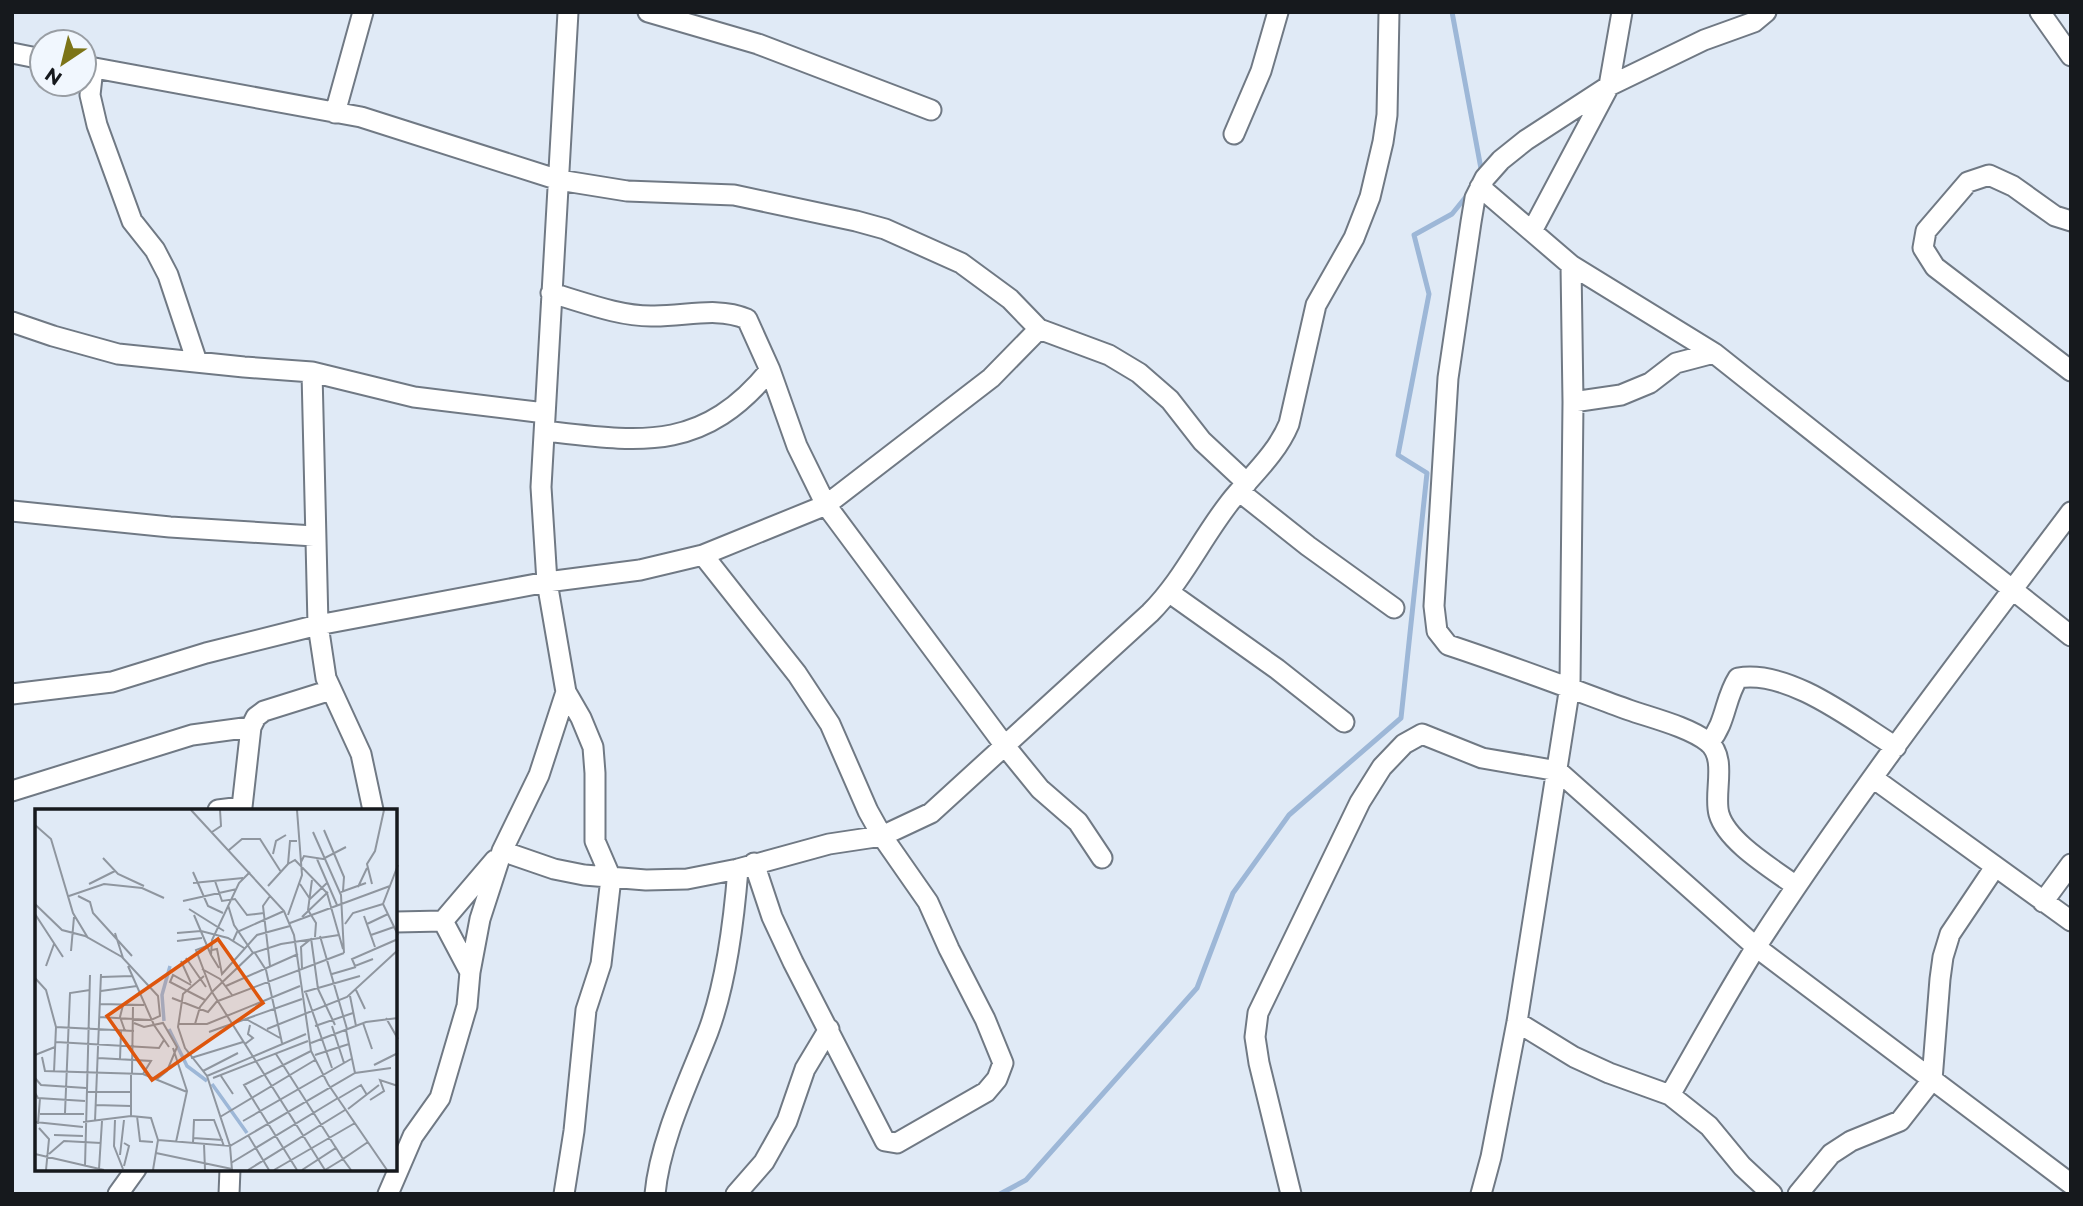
<svg xmlns="http://www.w3.org/2000/svg" width="2083" height="1206" font-family="Montserrat,sans-serif">
<style>
.lines{fill:none;stroke-linecap:round;stroke-linejoin:round}
.stream{stroke:#9db7d7;stroke-width:5}
.street-casing{stroke:#707984;stroke-width:23}
.street{stroke:#fff;stroke-width:19}
.inset-river{fill:none;stroke:#9db7d7;stroke-width:3.5}
.inset-road{fill:none;stroke:#8f969f;stroke-width:2}
.view{fill:#de560d;fill-opacity:0.15;stroke:#de560d;stroke-width:3.5}
.inset-edge{fill:none;stroke:#16191d;stroke-width:3.5}
</style>
<rect width="100%" height="100%" fill="#e0eaf6"/>
<g class="lines">
<!-- stream -->
<path class="stream" d="M1452,12L1482,174
M1000,1194L1026,1180L1197,988L1233,893L1289,815L1401,718L1427,473L1398,455L1429,294L1414,235L1452,214L1469,193"/>
<!-- street casing -->
<g class="street-casing">
<path id="street" d="M648,12L758,44L931,110
M1766,12L1754,22L1704,40L1609,86L1526,140L1501,160L1485,178L1475,198L1471,222L1448,378L1434,606L1437,631L1448,645C1509,665 1569,688 1629,710C1652,718 1689,727 1708,742C1728,758 1713,793 1719,814C1727,842 1773,869 1796,886
M2040,12L2071,56
M12,53L42,59
M84,66L361,117L559,180L627,191L734,195L856,221L885,229L961,263L1010,299L1039,329L1109,355L1139,373L1170,400L1202,441L1247,483
M93,68L90,95L97,125L132,221L155,250L168,275L197,362
M335,113L363,12
M1234,134L1261,71L1278,12
M1480,187L1571,265L1714,353
M2071,221L2055,216L2013,186L1989,175L1968,182L1926,231L1923,248L1935,267L2071,371
M1532,231L1609,86L1622,12
M551,293C583,302 618,316 651,316C684,317 716,306 747,319L770,370
M12,322L53,336L118,354L244,367L312,372L414,397L545,413
M312,372L318,625L326,678L361,754L373,810
M1573,402L1621,395L1650,383L1676,363L1714,353L2071,636
M545,431C641,442 702,453 770,370L797,446L826,505L1005,746L1040,789L1078,822L1102,858
M1240,492L1308,546L1394,608
M12,511L170,527L314,536
M703,555L797,674L830,724L868,811L882,836L928,902L949,949L985,1019L1003,1063L997,1079L986,1092L897,1143L885,1141L793,962L772,917L754,863
M1170,593L1277,669L1344,722
M12,694L112,682L206,653L318,625L547,582L541,487L568,12
M251,727L256,717L264,711L331,690
M1709,743C1727,721 1724,700 1738,678C1789,669 1854,721 1896,747
M1873,778L2071,921
M12,791L192,735L251,727L242,807L218,810
M502,851L554,869L584,875L646,880L687,879L738,869L829,844L882,836L931,813L1150,613C1183,580 1201,539 1230,502C1250,477 1276,455 1289,424L1316,305L1354,238L1370,197L1383,142L1387,115L1389,12
M2043,902L2071,864
M443,921L470,972
M396,922L443,921L495,860
M1517,1022L1574,1057L1609,1073L1670,1095L1709,1126L1742,1166L1772,1194
M1670,1095C1699,1045 1727,993 1758,944C1855,795 1964,654 2071,512
M118,1194L136,1169
M229,1194L230,1169
M388,1194L413,1136L440,1098L467,1006L470,972L480,919L502,851L539,775L566,692L547,582L640,570L703,555L826,505L991,378L1039,329
M564,1194L574,1131L586,1010L601,964L611,878L595,841V773L593,747L581,718L566,692
M655,1194C660,1140 689,1081 708,1032C726,984 734,920 738,869
M736,1194L764,1162L787,1121L805,1069L829,1029
M1291,1194L1259,1063L1255,1037L1258,1013L1360,802L1382,767L1404,744L1422,734L1482,758L1558,771L1756,947L2071,1184
M1481,1194L1491,1157L1517,1022L1570,686L1573,402L1571,265
M1798,1194L1831,1154L1851,1141L1900,1121L1932,1080L1940,979L1943,957L1950,934L1995,867"/>
</g>
<!-- street -->
<use href="#street" class="street"/>
</g>
<!-- overview -->
<g transform="translate(35 809)">
<rect width="362" height="362" fill="#e0eaf6"/>
<path class="inset-river" d="M129,212L127,186L135,157M134,220L152,257L172,272M177,275L212,324"/>
<path class="inset-road" d="M156,1L249,102L259,126L276,242L293,275L352,361M0,16L16,30L38,104L53,129M289,21L309,68L308,82M177,23L186,17L185,1M278,23L306,86L309,144M194,41L207,30H225L246,63M238,45L241,32L251,26M68,49L83,65L109,77M282,50L302,96M266,53L269,47L288,50L311,38M253,55L260,51L292,84L308,140M363,56L348,95L363,126M158,63L173,97L188,104M277,71L273,101L281,114L280,128M180,72L187,92L200,90L212,106L229,104M158,74L208,69M54,75L80,62M265,75L275,90L293,73M337,75L332,55L340,42L349,1M233,77L253,55L255,32H262M323,78L332,59M306,83L331,74M34,87L69,75L107,79L129,89M43,87L55,93L58,104L97,147M148,92L202,80M0,95L27,121L50,127L87,148L123,187L125,207L116,211L64,208M193,96L199,116L218,144M154,100L189,122M0,105L28,148M159,106L176,146M253,106L267,66L262,1M329,107L340,138M267,108L293,83M255,114L355,77M310,115L318,104L348,95M332,115L353,105M80,124L88,149M142,124L166,122L193,129L209,139M336,126L359,118M285,127L312,220M276,129L283,180L300,216M142,132L167,129M198,132L202,123L249,102M177,141L182,140L187,165L222,126L255,117M36,142L39,108M220,144L231,161L247,234M151,149L171,178M338,150L320,157L317,150L363,130M146,152L156,174M11,157L19,135M93,157L119,216L134,238M235,157L228,97L235,87M184,159L176,146L177,131L204,74L215,63M267,159L266,138L276,130M167,160L185,170L197,186M297,165L321,158M66,168L97,167M0,169L11,181L21,218L99,222M156,176L138,166L135,173L170,191M191,177L263,145M321,181L330,200M66,182L102,177M269,183L325,167M271,184L297,259M315,187L321,217M137,189L173,203L183,191M183,192L309,144M65,195L109,196M88,196L85,208L90,222M351,209L363,230M211,210L245,229M99,214L109,218L128,214L142,238L132,262L122,270M328,214L337,240M143,215H172L265,177M160,215L165,198L177,183L161,141L177,135M280,217L318,204M297,217L309,254M232,220L312,188L363,141M311,221L320,264M174,223L267,190M21,233L124,239L129,231M276,234L331,213L363,209M210,235L218,229L213,225L215,216M138,239L152,282L141,333M241,245L301,339M0,246L20,238M280,246L314,235M7,248L10,262L108,265L152,283M63,249L116,252L108,265M156,249L208,233M85,250L86,222M339,256L363,244M168,262L203,244M19,263L21,218M96,264V307M97,264L98,198M172,267L271,225M186,267L198,285M0,269L6,276L51,279M178,269L273,232M51,283H96M0,284L3,289L50,292M304,289L326,276L332,286M335,291L349,282L345,271L363,277M60,296L96,297M313,300L344,276M30,304L35,184L55,181M5,305H49M102,307L105,332L118,333M185,308L280,251M80,311L79,337L88,360M60,312L66,165M208,312L316,250M0,313L48,318M48,313L96,307L116,309L123,331L118,361M3,315L5,289M4,319L14,330L11,361M19,326L48,327M213,326L234,361M158,329L188,331M123,331L195,337L172,267L150,239L143,218L148,185L169,167M89,334L94,337L89,357M158,334L159,311H179L189,337M169,335L170,361M121,344L197,360M0,345L69,361M14,345L29,332L66,334M85,346L89,311M196,354L303,289M50,357L55,166M64,360L67,312M197,361L195,337L320,264L356,259M213,361L310,301M239,361L320,314M262,361L209,276L276,242M267,361L301,339L308,350L290,361M290,361L177,183L218,144L246,135L304,126M316,361L308,350L333,333"/>
<path class="view" d="M183,130L228,194L117,271L72,207Z"/>
<rect width="362" height="362" class="inset-edge"/>
</g>
<!-- border -->
<rect width="2083" height="1206" fill="none" stroke="#16191d" stroke-width="28"/>
<!-- north arrow -->
<g transform="translate(63 63) rotate(215)"><circle r="33" fill="#f1f7fe" stroke="#999ea4" stroke-width="2"/>
<path d="M0-5L12 26L0 18L-12 26Z" fill="#7c7417"/>
<text y="-10" font-size="19" font-weight="bold" text-anchor="middle" fill="#16191d">N</text>
</g>
</svg>
